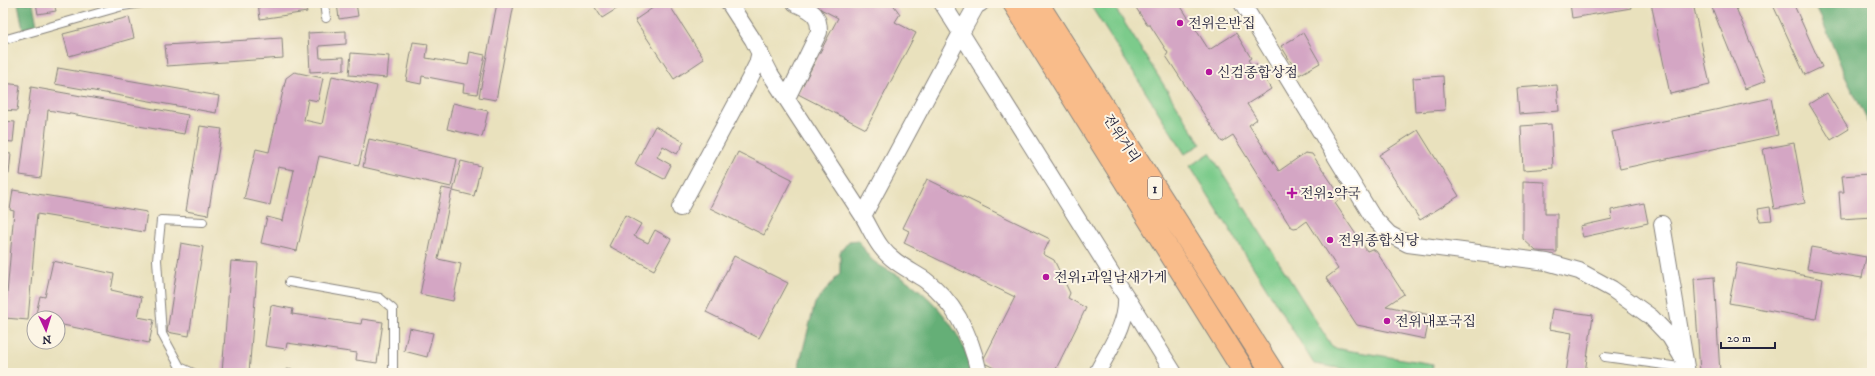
<svg xmlns="http://www.w3.org/2000/svg" width="1875" height="376" font-family="'IM FELL DW Pica','Noto Serif KR',serif">
<style>
.green{fill:#7ccb8b;stroke:#4f7663}
.forest{fill:#65af77;stroke:#446859}
.building{fill:#d4a6c4}
.lines{fill:none;stroke-linecap:round;stroke-linejoin:round}
.lane-casing{stroke:#86827c;stroke-width:10}
.street-casing{stroke:#86827c;stroke-width:18}
.primary-casing{stroke:#86827c;stroke-width:24}
.lane{stroke:#fff;stroke-width:8}
.street{stroke:#fff;stroke-width:16}
.primary{stroke:#f9bc8a;stroke-width:22}
.poi-dot{fill:#b5179e;stroke:#fcf5e5;stroke-width:1.5}
.labels{text-anchor:middle;stroke-width:4;stroke-linejoin:round;paint-order:stroke}
.shield{fill:#fcf5e5;stroke:#63616e;stroke-width:1}
.shield-label{font-size:13px;font-weight:bold;fill:#22223b}
.poi-label{font-size:14px;fill:#22223b;stroke:#fcf5e5;text-anchor:start}
.street-label{font-size:14px;fill:#22223b;stroke:#fcf5e5}
</style>
<rect width="100%" height="100%" fill="#fcf5e5"/>
<filter id="ink" filterUnits="userSpaceOnUse"><feTurbulence type="fractalNoise" baseFrequency=".025" numOctaves="2"/><feDisplacementMap in="SourceGraphic" scale="8" xChannelSelector="R" yChannelSelector="G"/><feConvolveMatrix kernelMatrix="1 2 1 2 8 2 1 2 1" color-interpolation-filters="sRGB"/></filter>
<filter id="wash" filterUnits="userSpaceOnUse"><feTurbulence type="fractalNoise" baseFrequency=".012" numOctaves="4" result="noise"/><feDisplacementMap in="SourceGraphic" scale="16" xChannelSelector="R" yChannelSelector="G"/><feGaussianBlur stdDeviation="0.9" result="paint"/><feColorMatrix in="noise" values="0 0 0 0 0 0 0 0 0 0 0 0 0 0 0 0 0 1.4 0 .05"/><feComposite in="paint" operator="in"/></filter>
<g filter="url(#wash)">
<rect width="100%" height="100%" fill="#e9e1bd"/>
<!-- green -->
<path class="green" d="M1089,3H1112L1201,144L1185,154Z
M1210,153L1333,348L1433,364L1432,373H1369L1314,364L1190,166Z"/>
<!-- forest -->
<path class="forest" d="M18,3H33L37,26L23,29Z
M1815,3H1872V130L1844,73Z
M858,240C863,246 866,254 872,260C880,267 891,271 901,277C934,297 964,334 972,373H797L815,303L840,273V252L849,241Z"/>
<g id="blocks">
<!-- building -->
<path class="building" d="M36,3H54L56,11L38,14Z
M258,3H305L307,12L260,19Z
M337,3H356L358,16L339,19Z
M497,3L514,4L496,100L479,97Z
M592,3H626L602,18Z
M660,3H668L704,59L674,79L635,20Z
M809,3H892L900,14L895,22L916,33L866,129L798,94L838,18Z
M1133,3H1183L1180,5L1209,50L1236,33L1251,58L1248,60L1252,66L1256,64L1271,89L1247,104L1257,119L1249,125L1279,171L1305,153L1312,154L1342,198L1335,203L1367,251L1372,249L1376,251L1404,294L1386,306L1430,315L1425,339L1357,325L1326,278L1338,269L1307,221L1299,227L1294,228L1290,226L1233,135L1222,142L1166,56L1168,53L1150,25H1147Z
M1570,3H1630L1631,8L1572,18Z
M1651,3H1693L1710,85L1670,94Z
M1710,3H1734L1766,81L1745,89Z
M1772,3H1793L1822,67L1805,75Z
M129,17L134,38L69,56L63,34Z
M346,31V44L319,46L320,58L344,57V70L310,72L308,33Z
M1303,33L1320,63L1299,75L1281,46Z
M282,38L283,58L167,66L165,45Z
M413,42L428,44L426,58L468,65L470,52L485,55L477,94L463,92L464,84L422,76L421,84L406,81Z
M351,53L389,56L387,78L349,75Z
M58,68L219,96L216,113L55,84Z
M294,72L323,78L318,101L308,99L304,120L322,124L332,76L377,86L359,165L319,156L297,251L261,243L267,217L283,221L294,170L278,167L270,205L244,199L256,149L269,152L286,78Z
M1443,76L1445,110L1415,112L1413,78Z
M3,83L20,85L17,111L3,110Z
M1557,85L1559,111L1519,114L1517,88Z
M31,87L188,115L184,134L48,110L41,178L20,175Z
M1827,93L1849,129L1831,140L1809,104Z
M1771,98L1778,135L1620,169L1612,132Z
M453,103L488,111L482,137L447,129Z
M3,121L15,122L13,142L3,141Z
M1551,124L1553,168L1523,170L1521,126Z
M200,126L222,129L208,215L186,211Z
M655,126L684,142L677,154L663,146L657,157L671,165L664,179L635,164Z
M1418,130L1459,196L1420,220L1379,155Z
M369,139L457,159L451,187L363,167Z
M1794,143L1805,203L1774,209L1763,149Z
M738,152L792,179L764,235L710,208Z
M3,153L11,154L9,174H3Z
M461,161L481,166L474,196L453,191Z
M1869,174L1872,217L1841,219L1839,192H1844L1842,176Z
M927,179L1050,239L1043,254L1054,260L1070,293L1068,298L1086,308L1054,373H1004L982,362L1015,297L904,243L909,231L903,228Z
M1523,181L1545,182V214H1557V252L1536,251L1523,239Z
M442,188L452,190L438,259L461,264L453,301L420,294Z
M13,190L147,212L144,232L37,214L28,320L5,318L14,211L10,210Z
M1644,203L1648,223L1583,237L1580,226L1612,219L1611,210Z
M1770,207L1772,220L1760,221L1758,209Z
M625,215L641,224L634,236L648,243L655,230L671,239L654,270L609,246Z
M181,243L203,247L189,336L167,332Z
M1811,247L1866,257L1862,278L1807,269Z
M734,256L788,283L759,338L706,312Z
M53,261L114,274L111,290L142,297L138,317L154,320L149,343L58,324V318H35L40,296L45,297Z
M231,261L258,263L249,373L222,372Z
M1737,263L1823,279L1816,319L1729,303Z
M1714,277L1720,373H1700L1694,279Z
M271,305L293,309L292,314L361,324L362,319L383,322L377,363L356,360L357,353L287,343L286,349L265,346Z
M1552,309L1593,315L1585,373H1566L1572,333L1549,329Z
M409,328L433,333L427,357L404,351Z
M286,369L307,372V373H286Z"/>
</g>
</g>
<g filter="url(#ink)">
<use href="#blocks" fill-opacity="0" stroke="#86827c" stroke-width="1"/>
<g class="lines">
<!-- lane casing -->
<g class="lane-casing">
<path id="lane" d="M324,3L326,18
M3,40L123,6L142,3
M289,282L380,298L393,309V373
M1605,357L1687,368
M193,373L180,367L162,334L157,260L161,220L203,222"/>
</g>
<!-- street casing -->
<g class="street-casing">
<path id="street" d="M729,3L753,40L771,75L863,216L961,33L1174,373
M942,3L961,33L976,6L981,3
M1242,3L1372,216L1389,234L1408,244L1547,262L1579,271L1612,289L1651,317L1670,337L1685,362
M787,98L819,32C819,12 811,11 795,3
M680,208L749,80L757,64L760,52
M863,216C869,226 874,238 881,247C892,262 910,270 925,280C956,303 971,336 979,373
M1662,224L1687,373
M1097,373C1109,349 1128,324 1126,296"/>
</g>
<!-- primary casing -->
<g class="primary-casing">
<path id="primary" d="M1014,3L1245,373
M1037,3L1273,373"/>
</g>
<!-- lane -->
<use href="#lane" class="lane"/>
<!-- street -->
<use href="#street" class="street"/>
<!-- primary -->
<use href="#primary" class="primary"/>
</g>
</g>
<!-- markers -->
<g class="poi-dot">
<circle cx="1180" cy="23" r="4"/>
<circle cx="1209" cy="72" r="4"/>
<path d="M1290 187h4v4h4v4h-4v4h-4v-4h-4v-4h4z"/>
<circle cx="1330" cy="240" r="4"/>
<circle cx="1046" cy="277" r="4"/>
<circle cx="1387" cy="321" r="4"/>
</g>
<g class="labels">
<!-- shield labels -->
<rect class="shield" x="1148" y="177" width="14" height="22" rx="3"/>
<g class="shield-label">
<text x="1155" y="193">1</text>
</g>
<!-- poi labels -->
<g class="poi-label">
<text x="1188" y="28">전위은반집</text>
<text x="1217" y="77">신검종합상점</text>
<text x="1300" y="198">전위2약국</text>
<text x="1338" y="245">전위종합식당</text>
<text x="1054" y="282">전위1과일남새가게</text>
<text x="1395" y="326">전위내포국집</text>
</g>
<!-- street labels -->
<g class="street-label">
<text transform="translate(1122 138) rotate(57)" y="5">전위거리</text>
</g>
</g>
<!-- margin -->
<rect width="1875" height="376" fill="none" stroke="#fcf5e5" stroke-width="16"/>
<!-- north arrow -->
<g transform="translate(46 330) rotate(176)"><circle r="19" fill="#fcf5e5" stroke="#a5a1a1"/>
<path d="M0-3L7 15L0 10L-7 15Z" fill="#b5179e"/>
<text y="-6" font-size="11" font-weight="bold" text-anchor="middle" fill="#22223b">N</text>
</g>
<!-- scale -->
<path d="M1721 342v6h54v-6" fill="none" stroke="#22223b" stroke-width="2"/>
<text x="1727" y="342" font-size="12" fill="#22223b" stroke="#fcf5e5" stroke-width="3" paint-order="stroke">20 m</text>
</svg>
